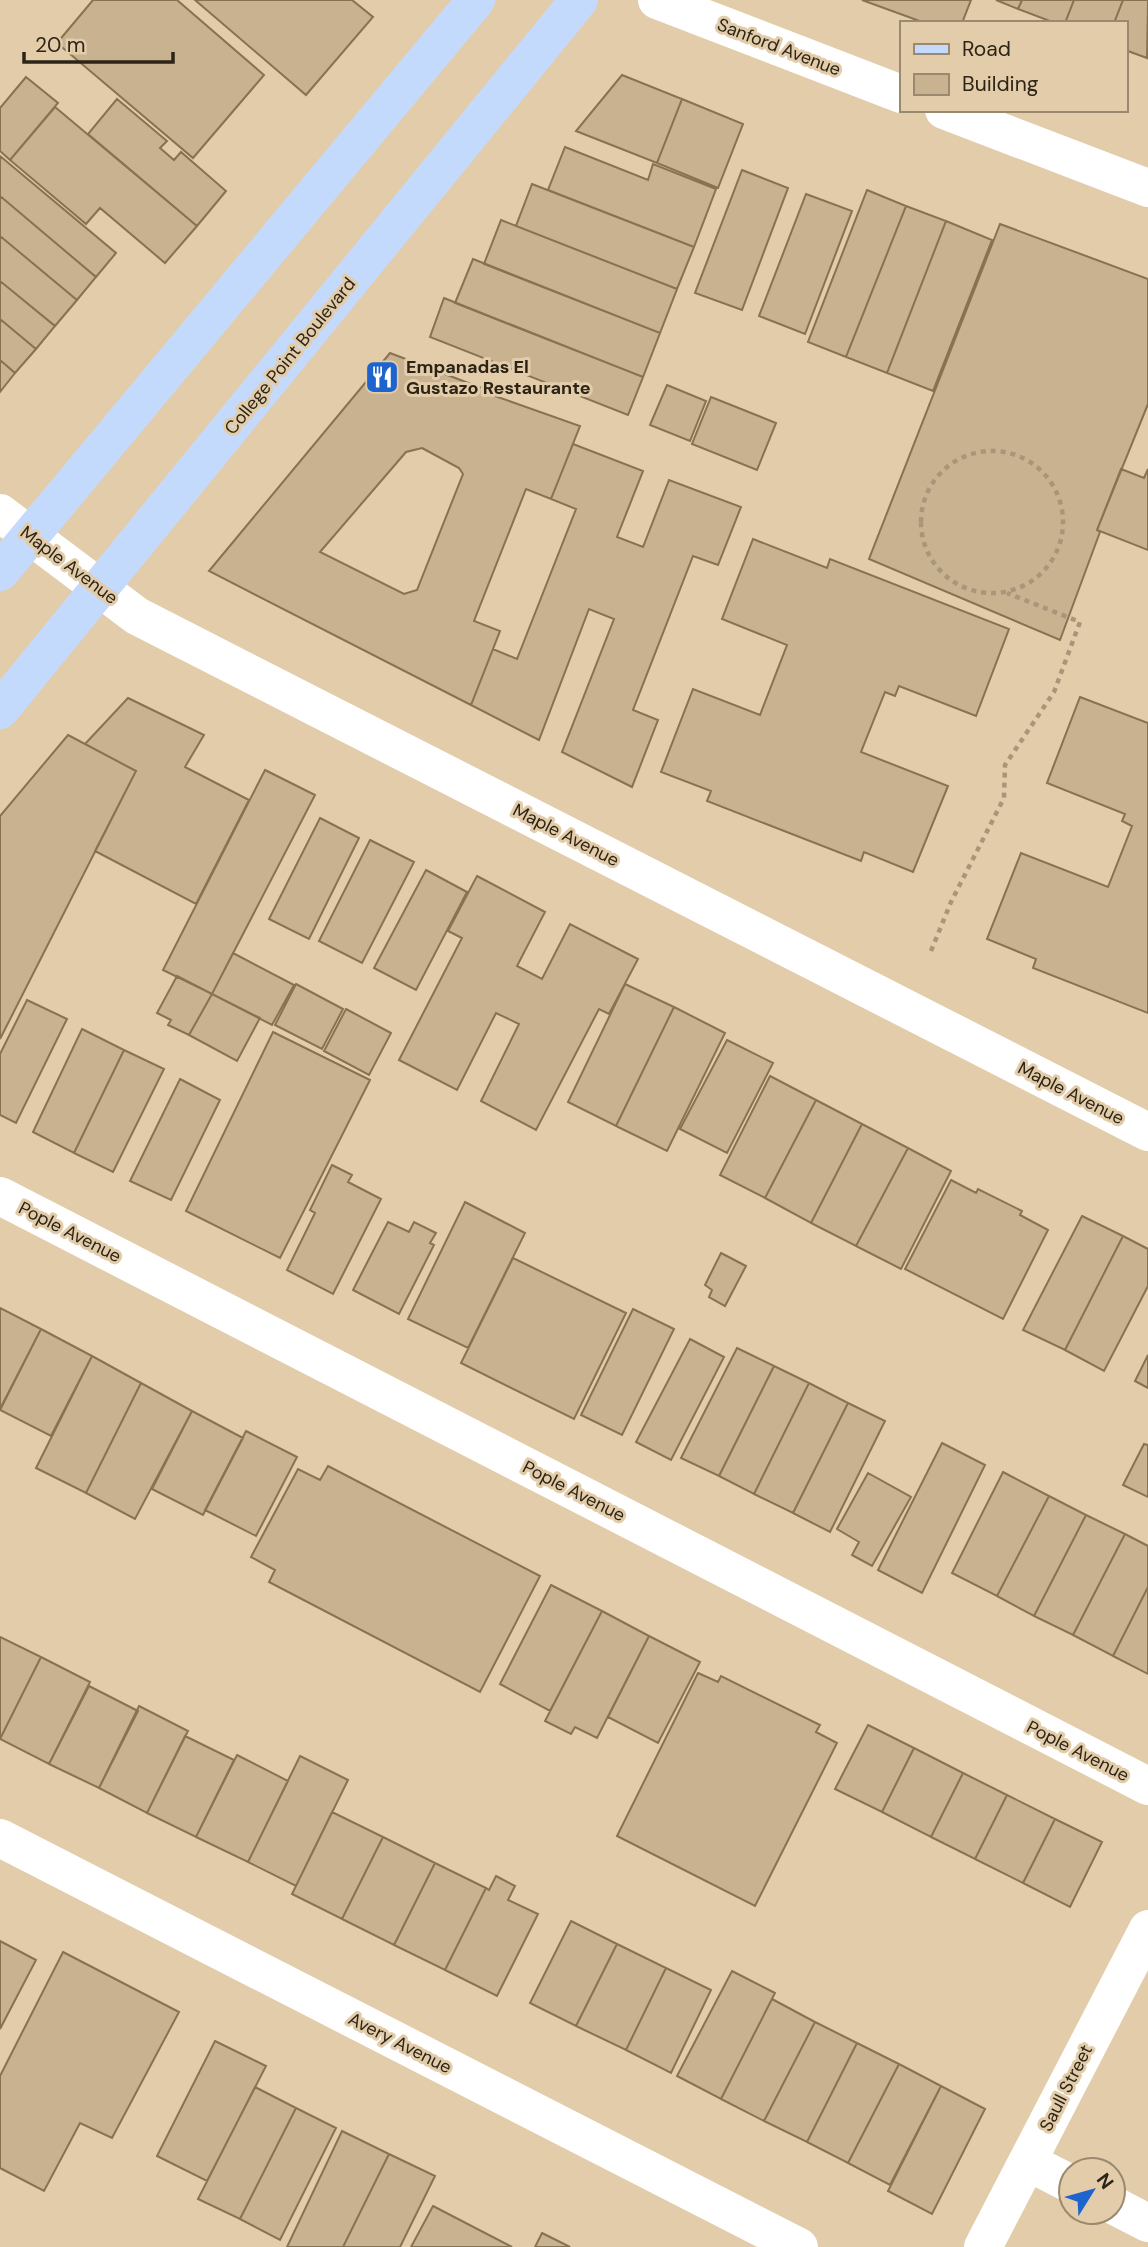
<svg xmlns="http://www.w3.org/2000/svg" width="1148" height="2247" font-family="'DM Sans',sans-serif">
<style>
.building{fill:#c8b28f;stroke:#877252;stroke-width:2;fill-rule:evenodd}
.lines{fill:none;stroke-linecap:round;stroke-linejoin:round}
.path{stroke:#a8967a;stroke-width:4.5;stroke-dasharray:5 5;stroke-linecap:butt}
.minor{stroke:#fff;stroke-width:38}
.major{stroke:#c4dafd;stroke-width:38}
.labels{text-anchor:middle;stroke-width:6;stroke-linejoin:round;paint-order:stroke}
.street-label{font-size:18px;fill:#2c2416;stroke:#e3cca9}
.poi-label{font-size:18px;font-weight:bold;fill:#2c2416;stroke:#e3cca9;text-anchor:start}
</style>
<rect width="100%" height="100%" fill="#e3cca9"/>
<!-- building -->
<path class="building" d="M93,0H177L264,75L193,158L57,43Z
M195,0H352L373,17L306,95Z
M862,0H971L962,23H925Z
M996,0H1022L1018,9Z
M1022,0H1074L1065,23H1055L1018,9Z
M1074,0H1123L1114,23H1065Z
M1123,0H1148L1147,58L1125,50V23H1114Z
M622,75L682,99L657,163L576,131Z
M26,77L58,103L10,160L0,151V108Z
M117,99L167,141L160,148L174,160L181,152L226,191L197,226L88,134Z
M682,99L743,124L718,188L657,163Z
M55,107L197,226L165,263L100,208L86,224L10,160Z
M565,147L648,180L653,164L716,189L694,247L548,190Z
M0,156L116,253L96,277L0,196Z
M742,170L788,188L742,310L695,293Z
M532,184L694,247L677,289L516,226Z
M867,190L906,206L846,357L808,342Z
M806,194L852,211L805,334L759,316Z
M0,196L96,277L77,300L0,236Z
M906,206L946,221L887,373L846,357Z
M501,220L677,289L660,333L484,264Z
M946,221L992,240L933,391L887,373Z
M1000,224L1148,279V404L1097,530L1100,532L1060,640L869,559Z
M0,236L77,300L55,326L0,281Z
M473,259L660,333L643,377L455,303Z
M0,281L55,326L36,349L0,319Z
M444,298L643,377L628,415L430,337Z
M0,319L36,349L15,373L0,360Z
M390,353L497,394L495,396L580,426L551,499L526,489L474,621L500,631L471,705L209,571ZM422,448L459,468L463,474L417,590L404,594L320,552L406,452Z
M0,360L15,373L0,392Z
M667,385L706,401L690,441L650,425Z
M711,397L776,423L757,470L692,444Z
M573,444L643,471L617,537L643,547L669,480L741,507L718,565L693,556L633,710L658,720L632,787L562,752L614,619L589,609L539,740L471,705L493,649L517,659L576,509L551,499Z
M1121,469L1144,478L1148,469V550L1097,530Z
M753,539L827,568L830,559L1009,629L976,716L899,686L895,696L885,692L861,752L948,786L913,872L864,852L861,861L707,801L711,791L661,772L693,689L760,715L787,645L722,619Z
M1080,697L1148,723V1013L1033,968L1036,959L987,939L1021,853L1108,887L1132,826L1122,821L1125,814L1047,783Z
M128,698L204,735L185,767L249,800L196,904L95,851L136,771L85,744Z
M68,735L136,771L0,1039V816Z
M265,770L315,795L212,994L163,970Z
M320,818L359,838L309,939L269,919Z
M370,840L414,862L362,963L319,941Z
M426,870L467,892L416,990L374,968Z
M477,876L545,912L517,966L542,979L570,924L638,959L609,1014L599,1009L536,1130L481,1101L519,1024L496,1013L457,1090L399,1060L462,938L448,931Z
M233,953L294,985L272,1025L212,994Z
M177,976L212,994L189,1035L168,1025L171,1020L157,1013Z
M296,984L343,1009L322,1049L275,1025Z
M625,984L674,1007L616,1126L568,1102Z
M212,994L260,1018L237,1061L189,1035Z
M27,1000L67,1019L16,1123L0,1115V1054Z
M674,1007L725,1033L667,1151L616,1126Z
M346,1009L391,1033L369,1075L324,1051Z
M82,1029L124,1050L74,1153L33,1132Z
M273,1032L370,1080L280,1258L186,1211Z
M727,1040L773,1063L727,1153L680,1129Z
M124,1050L164,1069L113,1172L74,1153Z
M770,1076L816,1100L765,1198L720,1175Z
M180,1079L220,1100L171,1200L130,1181Z
M816,1100L862,1124L811,1223L765,1198Z
M862,1124L908,1148L856,1246L811,1223Z
M908,1148L951,1171L901,1269L856,1246Z
M332,1165L352,1175L348,1182L381,1199L333,1294L287,1270L315,1213L310,1210Z
M951,1180L976,1193L978,1189L1022,1211L1020,1215L1048,1230L1003,1319L905,1269Z
M465,1202L525,1233L468,1348L408,1319Z
M1082,1216L1123,1236L1065,1350L1023,1330Z
M388,1222L409,1232L414,1222L436,1233L430,1243L434,1245L399,1314L353,1290Z
M1123,1236L1148,1249V1286L1104,1371L1065,1350Z
M721,1253L746,1266L725,1306L709,1297L712,1290L705,1285Z
M513,1258L626,1313L574,1419L461,1363Z
M0,1308L41,1329L0,1409Z
M633,1309L674,1329L622,1435L581,1415Z
M41,1329L92,1356L51,1436L0,1410Z
M690,1339L724,1357L671,1460L636,1442Z
M737,1348L774,1366L719,1476L681,1458Z
M1148,1355V1388L1135,1381Z
M92,1356L141,1383L86,1493L36,1468Z
M774,1366L809,1383L754,1494L719,1476Z
M141,1383L192,1411L135,1519L86,1493Z
M809,1383L848,1403L793,1513L754,1494Z
M848,1403L885,1421L830,1532L793,1513Z
M192,1411L243,1438L203,1515L152,1489Z
M246,1431L297,1457L256,1536L205,1510Z
M942,1443L985,1465L922,1593L878,1570Z
M1144,1444L1148,1445V1497L1123,1485Z
M328,1466L540,1576L480,1692L269,1582L275,1570L251,1557L298,1469L320,1480Z
M1003,1472L1049,1496L997,1596L952,1573Z
M868,1473L911,1497L872,1566L852,1555L859,1542L837,1529Z
M1049,1496L1086,1515L1034,1616L997,1596Z
M1086,1515L1125,1534L1073,1635L1034,1616Z
M1125,1534L1148,1546V1587L1113,1656L1073,1635Z
M551,1585L602,1611L550,1711L500,1684Z
M1148,1587V1674L1113,1656Z
M602,1611L649,1636L597,1738L575,1727L571,1734L545,1721Z
M649,1636L700,1662L658,1743L608,1717Z
M0,1637L41,1657L0,1739Z
M41,1657L90,1682L49,1764L0,1739Z
M698,1673L718,1682L721,1676L820,1725L816,1732L837,1743L755,1906L617,1836Z
M89,1686L138,1711L99,1788L49,1764Z
M139,1706L188,1731L147,1813L99,1788Z
M868,1725L914,1748L882,1812L835,1789Z
M185,1736L234,1760L196,1837L147,1813Z
M914,1748L963,1773L931,1837L882,1812Z
M237,1755L288,1781L248,1862L196,1837Z
M300,1756L348,1780L296,1886L248,1862Z
M963,1773L1007,1795L975,1859L931,1837Z
M1007,1795L1055,1819L1023,1883L975,1859Z
M332,1812L383,1837L342,1919L292,1894Z
M1055,1819L1102,1842L1070,1907L1023,1883Z
M383,1837L435,1863L394,1945L342,1919Z
M435,1863L486,1888L445,1970L394,1945Z
M496,1876L515,1886L508,1900L538,1914L497,1996L445,1970L486,1888L489,1890Z
M571,1921L617,1944L576,2026L530,2003Z
M0,1941L36,1960L0,2029Z
M617,1944L666,1968L626,2050L576,2026Z
M63,1952L179,2012L112,2138L80,2123L44,2191L0,2168V2076Z
M666,1968L711,1990L671,2073L626,2050Z
M732,1971L775,1993L721,2099L677,2076Z
M772,1999L815,2022L764,2121L721,2099Z
M815,2022L857,2043L807,2142L764,2121Z
M215,2041L266,2066L207,2181L157,2156Z
M857,2043L899,2064L848,2163L807,2142Z
M899,2064L941,2086L890,2185L848,2163Z
M941,2086L985,2109L932,2214L888,2191Z
M255,2087L296,2108L240,2219L198,2199Z
M296,2108L336,2128L280,2240L240,2219Z
M342,2131L389,2154L343,2247H287Z
M389,2154L435,2176L400,2247H343Z
M433,2206L512,2247H411Z
M542,2233L570,2247H535Z"/>
<g class="lines">
<!-- path -->
<path class="path" d="M921 522a71 71 0 1 1 142 0a71 71 0 1 1-142 0Z
M931,951L951,902L1004,798L1005,765L1054,692L1080,622L1007,593"/>
<!-- minor -->
<path class="minor" d="M657,0L901,94
M944,110L1148,188
M0,513L137,616L1148,1132
M0,1196L1148,1786
M0,1838L799,2247
M1028,2162L1071,2184
M1113,2205L1148,2223
M983,2247L1148,1929"/>
<!-- major -->
<path class="major" d="M0,572L476,0
M0,710L579,0"/>
</g>
<!-- icons -->
<defs>
<g id="restaurant-square" transform="scale(1.75)"><rect x="-9" y="-9" width="18" height="18" rx="4" fill="#1d64cf" stroke="#e3cca9"/><path d="M-5-6h1v4h1v-4h1v4h1v-4h1v5L-1.5 .5V6h-2V.5L-5-1ZM5-6V6H3V1.5H1.5Q1.5-4 5-6Z" fill="#fff"/></g>
</defs>
<g fill-rule="evenodd">
<use href="#restaurant-square" x="382" y="377"/>
</g>
<g class="labels">
<!-- street labels -->
<g class="street-label">
<text transform="translate(779 47) rotate(21)" y="6">Sanford Avenue</text>
<text transform="translate(290 356) rotate(-51)" y="6">College Point Boulevard</text>
<text transform="translate(69 565) rotate(37)" y="6">Maple Avenue</text>
<text transform="translate(566 835) rotate(27)" y="6">Maple Avenue</text>
<text transform="translate(1071 1093) rotate(27)" y="6">Maple Avenue</text>
<text transform="translate(70 1232) rotate(27)" y="6">Pople Avenue</text>
<text transform="translate(574 1491) rotate(27)" y="6">Pople Avenue</text>
<text transform="translate(1078 1751) rotate(27)" y="6">Pople Avenue</text>
<text transform="translate(400 2043) rotate(27)" y="6">Avery Avenue</text>
<text transform="translate(1066 2088) rotate(-63)" y="6">Saull Street</text>
</g>
<!-- poi labels -->
<g class="poi-label">
<text x="406" y="373">Empanadas El<tspan x="406" dy="21">Gustazo Restaurante</tspan></text>
</g>
</g>
<!-- legend -->
<rect x="900" y="21" width="228" height="91" fill="#e3cca9" stroke="#9a896e" stroke-width="2"/>
<rect x="914" y="44" width="35" height="10" fill="#c4dafd" stroke="#9a896e" stroke-width="2"/>
<text x="962" y="56" font-size="21" fill="#2c2416">Road</text>
<rect x="914" y="74" width="35" height="21" fill="#c8b28f" stroke="#9a896e" stroke-width="2"/>
<text x="962" y="91" font-size="21" fill="#2c2416">Building</text>
<!-- north arrow -->
<g transform="translate(1092 2191) rotate(53)"><circle r="33" fill="#e3cca9" stroke="#9a896e" stroke-width="2"/>
<path d="M0-5L12 26L0 18L-12 26Z" fill="#1d64cf"/>
<text y="-10" font-size="19" font-weight="bold" text-anchor="middle" fill="#2c2416">N</text>
</g>
<!-- scale -->
<path d="M24 52v10h149v-10" fill="none" stroke="#2c2416" stroke-width="3.5"/>
<text x="35" y="52" font-size="21" fill="#2c2416" stroke="#e3cca9" stroke-width="5" paint-order="stroke">20 m</text>
</svg>
